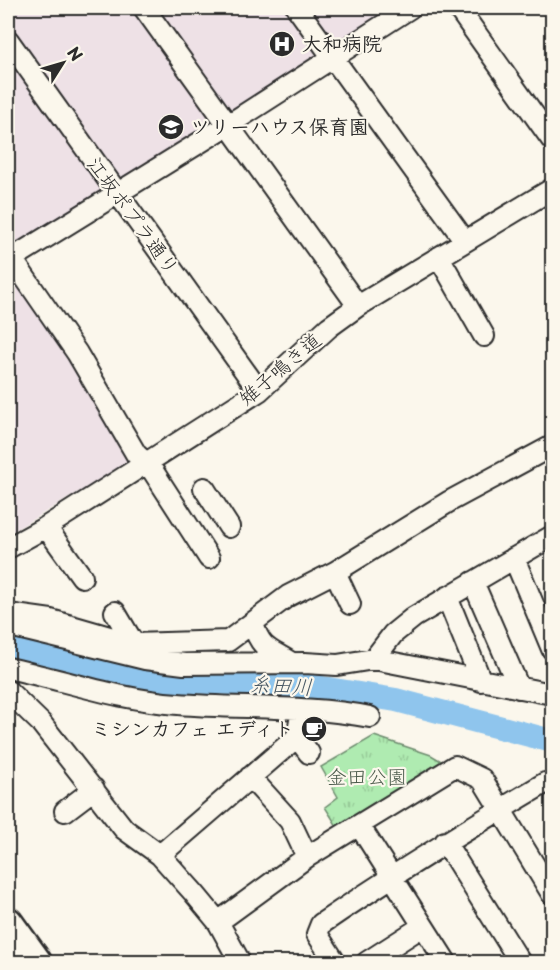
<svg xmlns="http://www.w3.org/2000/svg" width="560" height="970" font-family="'Playpen Sans','Klee One',sans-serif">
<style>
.built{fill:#eee1e6}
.park{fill:url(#park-tufts);stroke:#6d8b6e;stroke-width:1.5}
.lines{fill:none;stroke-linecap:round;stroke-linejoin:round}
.river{stroke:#8fc5ed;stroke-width:24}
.minor-casing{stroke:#2b2b2b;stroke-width:24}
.highway-casing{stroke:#2b2b2b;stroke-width:33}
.minor{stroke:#fbf7ec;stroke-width:20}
.highway{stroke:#fbf7ec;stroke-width:28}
.labels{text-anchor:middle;stroke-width:4.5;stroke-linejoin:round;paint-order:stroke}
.poi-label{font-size:20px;font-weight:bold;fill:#2b2b2b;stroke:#fbf7ec;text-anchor:start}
.street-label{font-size:20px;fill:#2b2b2b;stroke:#fbf7ec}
.park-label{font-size:20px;fill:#4c5b4c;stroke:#fbf7ec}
.water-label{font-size:21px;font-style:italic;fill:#495965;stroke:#fbf7ec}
</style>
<defs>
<pattern id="park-tufts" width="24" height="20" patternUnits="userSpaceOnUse" patternTransform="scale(1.5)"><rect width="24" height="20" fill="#afebb1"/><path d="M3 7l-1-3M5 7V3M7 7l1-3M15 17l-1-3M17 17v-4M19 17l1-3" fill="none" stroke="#97ca98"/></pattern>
</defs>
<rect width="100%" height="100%" fill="#fbf7ec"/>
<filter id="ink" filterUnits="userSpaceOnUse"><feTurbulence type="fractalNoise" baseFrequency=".0167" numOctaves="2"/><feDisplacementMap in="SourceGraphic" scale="12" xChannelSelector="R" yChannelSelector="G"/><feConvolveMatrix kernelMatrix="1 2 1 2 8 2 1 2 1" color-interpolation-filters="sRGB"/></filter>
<g filter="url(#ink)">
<!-- built -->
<path class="built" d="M8,8H401L8,256Z
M8,271H14L70,356L131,461L8,534Z"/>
<!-- park -->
<path class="park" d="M374,736L431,755L448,765L340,831L325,807L338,797L321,767Z"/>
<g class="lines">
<!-- river -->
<path class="river" d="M8,647L109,672L163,680L316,687L396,700L552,741"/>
<!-- minor casing -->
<g class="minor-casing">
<path id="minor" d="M144,8L358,306
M297,8L465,241
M458,8L552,140
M8,40L259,391
M8,253L77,353L136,454L151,468L209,558
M439,257L484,336
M8,261L228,125L410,8
M204,488L229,527
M46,527L82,577
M8,548L46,527L259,391L329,327L358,306L552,189
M514,558L552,649
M335,572L350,604
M473,582L519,688
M447,597L481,681
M115,612L134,644
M8,614L51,620L134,644L228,641L288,596L335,572L450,501L552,446
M253,624C261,650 270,649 290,662
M10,626L145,659L184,664L305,663L337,665L374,659L552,694
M374,659L393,634L414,617L552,536
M8,668C64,680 120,700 178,704C242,709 307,705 370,717
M8,691L41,723L124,829L160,855L194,893L218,922L240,962
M297,737L309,753
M250,777L290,821L307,857
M65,811L94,789
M359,825L446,962
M445,842L520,962
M160,855L297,737L302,710
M218,922L307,857L455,766L482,779L552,894
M335,962L317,934L321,924C394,874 469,828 545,783H552
M367,962L423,926"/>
</g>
<!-- highway casing -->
<g class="highway-casing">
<path id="highway" d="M8,922L37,962"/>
</g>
<!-- minor -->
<use href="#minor" class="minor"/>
<!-- highway -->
<use href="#highway" class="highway"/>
</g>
</g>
<!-- icons -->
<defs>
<g id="hospital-disc" transform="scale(1.35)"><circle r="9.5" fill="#2b2b2b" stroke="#fbf7ec"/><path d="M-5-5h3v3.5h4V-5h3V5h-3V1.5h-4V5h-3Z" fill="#fff"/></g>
<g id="school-disc" transform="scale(1.35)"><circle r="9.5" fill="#2b2b2b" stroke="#fbf7ec"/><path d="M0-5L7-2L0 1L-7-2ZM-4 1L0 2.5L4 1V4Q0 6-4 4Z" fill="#fff"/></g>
<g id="cafe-disc" transform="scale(1.35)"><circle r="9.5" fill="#2b2b2b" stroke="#fbf7ec"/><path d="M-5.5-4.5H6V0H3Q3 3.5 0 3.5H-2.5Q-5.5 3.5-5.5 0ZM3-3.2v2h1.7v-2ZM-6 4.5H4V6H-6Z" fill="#fff"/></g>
</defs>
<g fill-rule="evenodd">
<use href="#hospital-disc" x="282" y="44"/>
<use href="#school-disc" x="171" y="127"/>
<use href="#cafe-disc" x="314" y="729"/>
</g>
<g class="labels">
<!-- poi labels -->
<g class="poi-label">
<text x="302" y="51">大和病院</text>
<text x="190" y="134">ツリーハウス保育園</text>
<text x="294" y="736" text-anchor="end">ミシンカフェ エディト</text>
</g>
<!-- street labels -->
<g class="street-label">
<text transform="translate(133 216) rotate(54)" y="7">江坂ポプラ通り</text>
<text transform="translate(280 369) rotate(-40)" y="7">雉子鳴き道</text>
</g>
<!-- park labels -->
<g class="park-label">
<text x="367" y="784">金田公園</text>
</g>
<!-- water labels -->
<g class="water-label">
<text transform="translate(281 686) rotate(3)" y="7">糸田川</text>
</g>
</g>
<!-- margin -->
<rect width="560" height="970" fill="none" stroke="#fbf7ec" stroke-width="30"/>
<rect x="15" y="15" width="530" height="940" fill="none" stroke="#2b2b2b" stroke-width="2" filter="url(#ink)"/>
<!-- north arrow -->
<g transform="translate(63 63) rotate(53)" stroke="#fbf7ec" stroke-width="4.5" paint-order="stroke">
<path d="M0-4.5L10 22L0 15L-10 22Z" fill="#2b2b2b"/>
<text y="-9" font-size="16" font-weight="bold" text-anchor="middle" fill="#2b2b2b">N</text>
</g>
</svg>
